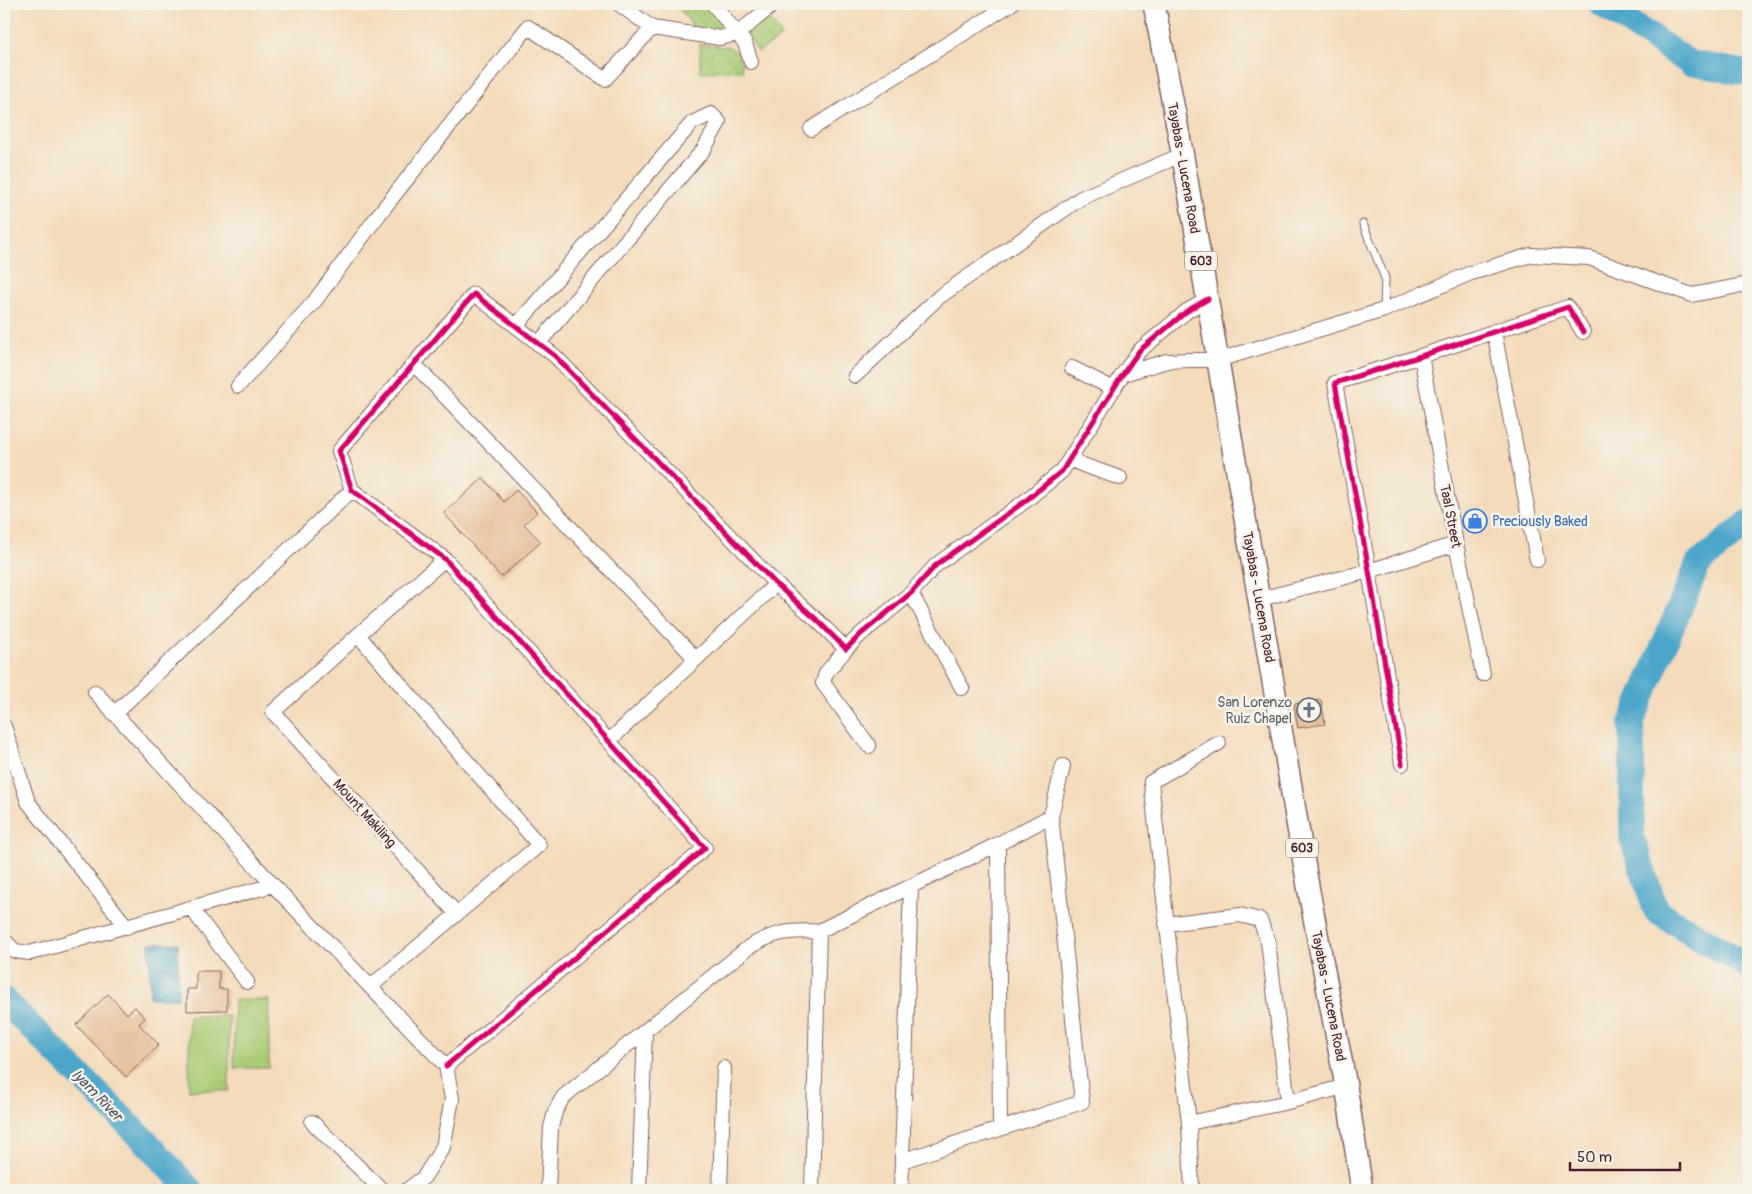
<svg xmlns="http://www.w3.org/2000/svg" width="1752" height="1194" font-family="Pangolin,sans-serif">
<style>
.grass{fill:url(#grass-dots);stroke:#7a7650}
.garden{fill:#a9cc76;stroke:#7a7650}
.water{fill:url(#water-waves);stroke:#4b627a}
.lines{fill:none;stroke-linecap:round;stroke-linejoin:round}
.river{stroke:#4ca6ca;stroke-width:26}
.building{fill:#e4bb94}
.lane-casing{stroke:#85615d;stroke-width:9}
.street-casing{stroke:#85615d;stroke-width:16}
.primary-casing{stroke:#85615d;stroke-width:24}
.lane{stroke:#fff;stroke-width:7}
.street{stroke:#fff;stroke-width:14}
.primary{stroke:#fff;stroke-width:21}
.cycleway-casing{stroke:#f7f3e8;stroke-width:8}
.cycleway{stroke:#d6006c;stroke-width:5}
.labels{text-anchor:middle;stroke-width:5;stroke-linejoin:round;paint-order:stroke}
.shield{fill:#f7f3e8;stroke:#7e5f64;stroke-width:1}
.shield-label{font-size:12px;font-weight:bold;fill:#4a1f2b}
.street-label{font-size:14px;fill:#4a1f2b;stroke:#f7f3e8}
.shop-label{font-size:14px;fill:#366cbe;stroke:#f7f3e8;text-anchor:start}
.worship-label{font-size:14px;fill:#5b616d;stroke:#f7f3e8;text-anchor:end}
.water-label{font-size:15px;font-style:italic;fill:#4b556b;stroke:#f7f3e8}
</style>
<defs>
<pattern id="grass-dots" width="8" height="8" patternUnits="userSpaceOnUse" patternTransform="scale(1.25)"><rect width="8" height="8" fill="#a9cc76"/><path d="M2 2h.1M6 6h.1" fill="none" stroke="#93af66" stroke-width="1.8" stroke-linecap="round"/></pattern>
<pattern id="water-waves" width="16" height="10" patternUnits="userSpaceOnUse" patternTransform="scale(1.25)"><rect width="16" height="10" fill="#4ca6ca"/><path d="M0 5q4-4 8 0t8 0" fill="none" stroke="#4187a4"/></pattern>
</defs>
<rect width="100%" height="100%" fill="#f7f3e8"/>
<filter id="ink" filterUnits="userSpaceOnUse"><feTurbulence type="fractalNoise" baseFrequency=".02" numOctaves="2"/><feDisplacementMap in="SourceGraphic" scale="10" xChannelSelector="R" yChannelSelector="G"/><feConvolveMatrix kernelMatrix="1 2 1 2 8 2 1 2 1" color-interpolation-filters="sRGB"/></filter>
<filter id="wash" filterUnits="userSpaceOnUse"><feTurbulence type="fractalNoise" baseFrequency=".0096" numOctaves="4" result="noise"/><feDisplacementMap in="SourceGraphic" scale="20" xChannelSelector="R" yChannelSelector="G"/><feGaussianBlur stdDeviation="1.12" result="paint"/><feColorMatrix in="noise" values="0 0 0 0 0 0 0 0 0 0 0 0 0 0 0 0 0 1.4 0 .05"/><feComposite in="paint" operator="in"/></filter>
<g filter="url(#wash)">
<rect width="100%" height="100%" fill="#f3dbbb"/>
<!-- grass -->
<path class="grass" d="M682,4H708L735,32L692,31V25L678,7Z
M768,15L782,37L758,52L744,30Z
M700,44L729,47L739,53L743,71L700,72Z"/>
<!-- garden -->
<path class="garden" d="M234,1000H269V1068H234Z
M189,1016H229V1091L189,1090Z"/>
<!-- water -->
<path class="water" d="M149,943H178V998H150Z"/>
<g class="lines">
<!-- river -->
<path class="river" d="M1601,4L1690,63L1748,73
M1748,523L1698,564L1632,721V838L1656,911L1748,966
M4,1000L150,1146L190,1190"/>
</g>
<g id="blocks">
<!-- building -->
<path class="building" d="M483,478L504,502L516,490L537,512L524,524L541,542L501,577L444,513Z
M1321,700L1325,724L1298,728L1294,704Z
M196,971H219V989H227V1010L187,1011V989H196Z
M108,994L127,1014L135,1007L145,1018L139,1024L159,1045L126,1077L76,1025Z"/>
</g>
</g>
<g filter="url(#ink)">
<use href="#blocks" fill-opacity="0" stroke="#85615d" stroke-width="1"/>
<g class="lines">
<!-- lane casing -->
<g class="lane-casing">
<path id="lane" d="M1363,224L1385,278L1384,310"/>
</g>
<!-- street casing -->
<g class="street-casing">
<path id="street" d="M619,4L652,28L720,38L737,34L774,4
M713,4L745,43L751,62
M811,129L1011,4
M516,326L692,123L711,114L719,122L704,149L538,344
M1494,331L1537,560
M1421,356L1456,544L1483,674
M414,364L696,659
M1072,368L1114,389
M1123,374L1167,361L1188,360H1218L1384,310L1471,273L1531,255L1589,258L1692,295L1748,284
M855,376L939,297L1081,198L1172,159L1183,157
M238,386L314,302L380,213L528,27L605,79L652,28
M1070,459L1083,465L1120,478
M445,559L358,635L273,712L457,914
M911,593L962,688
M1260,599L1369,571L1456,544
M358,635L539,845L370,987
M846,649L826,673L823,683L869,746
M95,692L273,885L446,1066L452,1099L443,1147L424,1177L407,1190
M114,714L352,490
M4,726L28,802L127,927
M609,741L776,584
M1402,764L1369,571L1335,383L1421,356L1568,307L1583,332
M998,844L1000,1129
M191,908L247,982
M1166,924L1240,915L1260,920L1268,942L1288,1102
M4,940L15,951L30,953L273,885
M446,1066L705,848L445,559L352,490L339,451L474,294L555,356L776,584L817,620L846,649L861,634L911,593L936,565L1024,502L1062,471L1123,374L1139,351L1187,311L1208,299
M312,1122L382,1190
M1189,1123L1288,1102L1346,1086
M902,1161L1082,1102L1051,816L1063,766
M548,1190L551,1127L555,1112L563,1097L749,947C777,931 788,931 819,931L998,844L1051,816
M639,1190L645,1031
M720,1190L724,1068
M812,1190L819,931
M901,1190L911,886
M1192,1190L1189,1123L1151,782L1219,743"/>
</g>
<!-- primary casing -->
<g class="primary-casing">
<path id="primary" d="M1154,4L1183,157L1308,886L1346,1086L1362,1190"/>
</g>
<!-- lane -->
<use href="#lane" class="lane"/>
<!-- street -->
<use href="#street" class="street"/>
<!-- primary -->
<use href="#primary" class="primary"/>
<!-- cycleway casing -->
<g class="cycleway-casing">
<path id="cycleway" d="M1402,764L1369,571L1335,383L1421,356L1568,307L1583,332
M446,1066L705,848L445,559L352,490L339,451L474,294L555,356L776,584L817,620L846,649L861,634L911,593L936,565L1024,502L1062,471L1123,374L1139,351L1187,311L1208,299"/>
</g>
<!-- cycleway -->
<use href="#cycleway" class="cycleway"/>
</g>
</g>
<!-- icons -->
<defs>
<g id="shop-ring" transform="scale(1.25)"><circle r="9.5" fill="#f7f3e8" stroke="#3f7fe0" stroke-width="1.5"/><path d="M-5-2.5h2.3a2.7 3.5 0 0 1 5.4 0H5L5.5 6h-11ZM-1.5-2.5h3a1.5 2.3 0 0 0-3 0Z" fill="#3f7fe0"/></g>
<g id="church-ring" transform="scale(1.25)"><circle r="9.5" fill="#f7f3e8" stroke="#6b7280" stroke-width="1.5"/><path d="M-1.2-6h2.4v3.5h3.3v2.4h-3.3V6h-2.4V-.1h-3.3v-2.4h3.3Z" fill="#6b7280"/></g>
</defs>
<g fill-rule="evenodd">
<use href="#shop-ring" x="1475" y="521"/>
<use href="#church-ring" x="1309" y="710"/>
</g>
<g class="labels">
<!-- shield labels -->
<g class="shield">
<rect x="1185" y="251.5" width="32" height="19" rx="4"/>
<rect x="1286" y="838.5" width="32" height="19" rx="4"/>
</g>
<g class="shield-label">
<text x="1201" y="265">603</text>
<text x="1302" y="852">603</text>
</g>
<!-- street labels -->
<g class="street-label">
<text transform="translate(1184 168) rotate(80)" y="5">Tayabas - Lucena Road</text>
<text transform="translate(1451 516) rotate(79)" y="5">Taal Street</text>
<text transform="translate(1259 597) rotate(80)" y="5">Tayabas - Lucena Road</text>
<text transform="translate(365 813) rotate(48)" y="5">Mount Makiling</text>
<text transform="translate(1329 996) rotate(79)" y="5">Tayabas - Lucena Road</text>
</g>
<!-- shop labels -->
<g class="shop-label">
<text x="1492" y="526">Preciously Baked</text>
</g>
<!-- worship labels -->
<g class="worship-label">
<text x="1292" y="707">San Lorenzo<tspan x="1292" dy="16">Ruiz Chapel</tspan></text>
</g>
<!-- water labels -->
<g class="water-label">
<text transform="translate(97 1095) rotate(46)" y="5">Iyam River</text>
</g>
</g>
<!-- margin -->
<rect width="1752" height="1194" fill="none" stroke="#f7f3e8" stroke-width="20"/>
<!-- scale -->
<path d="M1570 1162v8h110v-8" fill="none" stroke="#4a1f2b" stroke-width="2.5"/>
<text x="1577" y="1162" font-size="15" fill="#4a1f2b" stroke="#f7f3e8" stroke-width="4" paint-order="stroke">50 m</text>
</svg>
